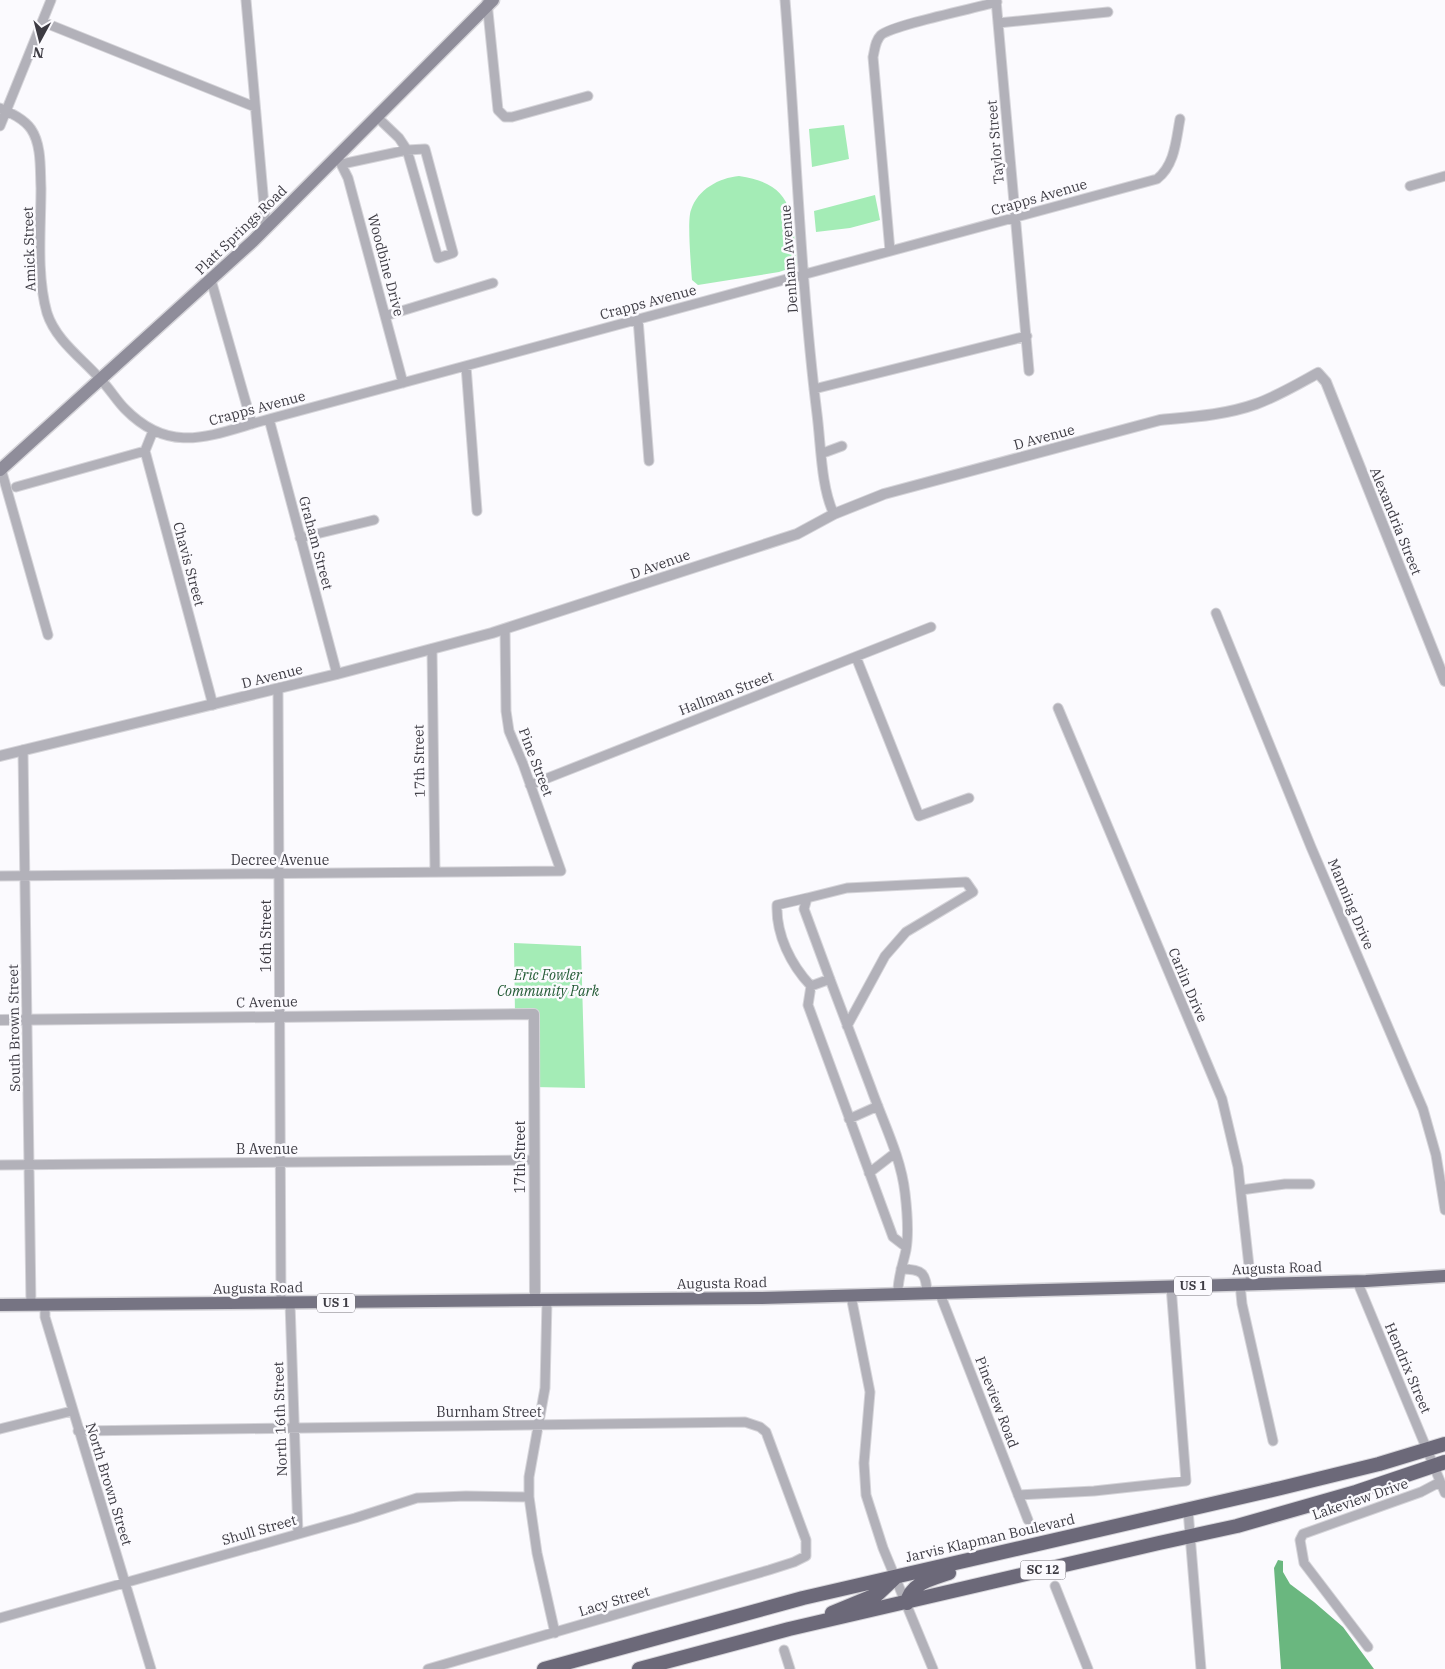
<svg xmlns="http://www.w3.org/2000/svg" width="1445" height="1669" font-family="'IBM Plex Serif',serif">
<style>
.green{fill:#a4ecb6}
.water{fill:#6ab77f}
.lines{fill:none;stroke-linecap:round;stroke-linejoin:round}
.minor-casing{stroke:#d5d4d9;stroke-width:11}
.tertiary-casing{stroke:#d5d4d9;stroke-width:12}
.secondary-casing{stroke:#d5d4d9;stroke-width:15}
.primary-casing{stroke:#d5d4d9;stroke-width:15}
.trunk-casing{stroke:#d5d4d9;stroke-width:16}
.minor{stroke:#b2b1b9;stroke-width:9}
.tertiary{stroke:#b2b1b9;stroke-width:10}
.secondary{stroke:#8f8d9a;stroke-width:12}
.primary{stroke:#767483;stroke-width:12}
.trunk{stroke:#6c6979;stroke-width:14}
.labels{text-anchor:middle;stroke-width:5;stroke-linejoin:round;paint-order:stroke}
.shield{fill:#fbfafe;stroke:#76747b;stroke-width:1}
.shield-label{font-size:12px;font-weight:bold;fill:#3d3b43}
.street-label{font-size:14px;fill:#3d3b43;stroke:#fbfafe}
.park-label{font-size:14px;font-style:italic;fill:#225a34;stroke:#fbfafe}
</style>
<rect width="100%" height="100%" fill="#fbfafe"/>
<!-- green -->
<path class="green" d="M844,125L849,159L812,167L809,129Z
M739,176C797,184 792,218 797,266L779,272L698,285L692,280C691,266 687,220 691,210C698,189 719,178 739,176Z
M875,195L880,220L850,228L816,232L814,211Z
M514,943L581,946L585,1088L534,1087V1015H515Z"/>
<!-- water -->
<path class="water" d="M1278,1560L1283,1561V1572L1290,1584L1314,1602L1343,1627L1374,1669H1281L1274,1568Z"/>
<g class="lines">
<!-- minor casing -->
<g class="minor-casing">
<path id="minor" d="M246,0L266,228
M785,0C796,138 800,277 817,414C821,445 821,488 834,514
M996,0L1029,371
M487,2L498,110L505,117H512L588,96
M43,22L255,107
M998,23L1108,12
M0,108C11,113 24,119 31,129C42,145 40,170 41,188C41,228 36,274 47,313C56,341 83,359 101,380C110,389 116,400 125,409C172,457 213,434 269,419L1157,179C1175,165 1176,140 1180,119
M0,126L51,0
M339,160L348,178L403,383
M342,164L407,150L425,149L453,253L438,258L407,150L399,138L377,117
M1410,186L1445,176
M890,251L873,57C875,49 875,41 881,35C892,25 976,8 997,2
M211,280L252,424
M385,316L493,283
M638,319L649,461
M466,366L477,511
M814,389L1027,336
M269,419L337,674
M153,431L145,451L213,705
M823,453L842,446
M1,469L48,635
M16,487L145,451
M300,538L374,520
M1216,613L1311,847L1423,1109L1436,1155L1445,1210
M432,649L435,872
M856,657L919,816L969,798
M278,689L281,1303
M1058,708L1222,1099L1238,1167L1251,1284
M23,750L31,1305
M530,785L931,627
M0,876L561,871L523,764L509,731L506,711L505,629
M807,898L777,905C776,935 791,965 811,986L808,1005L893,1237L906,1247
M811,986L830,979
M847,1026L885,956L906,932L973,892L966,882L847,888L807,898L804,909C826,969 848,1028 871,1088C883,1122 901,1157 905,1193C907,1210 909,1233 906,1250C903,1265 897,1279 898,1295
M849,1119L878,1106
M0,1165L534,1160
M869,1173L895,1153
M1241,1190L1285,1184H1310
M901,1269C923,1269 926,1273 927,1294
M1357,1281L1445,1493
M1240,1284L1242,1304L1273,1441
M940,1294L1028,1520
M851,1296L870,1392L864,1463L866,1495L883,1548L933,1669
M547,1300L545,1388L529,1477V1497L537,1553L555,1633
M290,1303L298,1534
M45,1305V1317L151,1669
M0,1429L72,1411
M78,1431L745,1422L760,1427L766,1432L806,1540V1556L794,1562L769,1570L428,1669
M1018,1495L1094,1491L1186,1481L1171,1286
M1188,1510L1201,1669
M1055,1586L1088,1669
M0,1618L355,1518L417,1498L466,1496L529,1497
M1368,1647L1304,1563L1300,1540L1303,1534L1421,1492L1440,1482
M784,1650L790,1669"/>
</g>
<!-- tertiary casing -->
<g class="tertiary-casing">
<path id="tertiary" d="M0,756L337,674L492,633L797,534L834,514L884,494L1160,420C1192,417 1225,415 1256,404C1278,396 1298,384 1318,373L1326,382L1445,681
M0,1020L534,1014L535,1300"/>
</g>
<!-- secondary casing -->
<g class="secondary-casing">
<path id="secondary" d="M0,470L253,241L493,0"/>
</g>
<!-- primary casing -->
<g class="primary-casing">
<path id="primary" d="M0,1305L760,1298L1366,1281L1445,1276"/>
</g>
<!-- trunk casing -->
<g class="trunk-casing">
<path id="trunk" d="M907,1603C910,1583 932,1579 949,1573
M832,1613L878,1594L896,1577
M544,1669L803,1598L1281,1488L1379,1464L1445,1444
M639,1669L789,1629L1159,1543L1237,1526L1356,1492L1445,1462"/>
</g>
<!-- minor -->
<use href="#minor" class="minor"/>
<!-- tertiary -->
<use href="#tertiary" class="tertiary"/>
<!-- secondary -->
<use href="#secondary" class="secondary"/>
<!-- primary -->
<use href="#primary" class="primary"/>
<!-- trunk -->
<use href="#trunk" class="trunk"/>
</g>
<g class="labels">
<!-- shield labels -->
<g class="shield">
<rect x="1174" y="1276.5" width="38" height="19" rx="4"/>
<rect x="317" y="1293.5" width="38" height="19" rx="4"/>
<rect x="1020.5" y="1560.5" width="45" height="19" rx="4"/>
</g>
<g class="shield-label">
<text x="1193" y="1290">US 1</text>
<text x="336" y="1307">US 1</text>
<text x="1043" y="1574">SC 12</text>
</g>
<!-- street labels -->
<g class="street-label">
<text transform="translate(995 142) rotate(-95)" y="5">Taylor Street</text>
<text transform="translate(1039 197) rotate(-16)" y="5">Crapps Avenue</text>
<text transform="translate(241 230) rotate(-44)" y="5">Platt Springs Road</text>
<text transform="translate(29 249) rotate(-92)" y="5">Amick Street</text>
<text transform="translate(789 259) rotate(-94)" y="5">Denham Avenue</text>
<text transform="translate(386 265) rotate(75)" y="5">Woodbine Drive</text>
<text transform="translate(648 302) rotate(-15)" y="5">Crapps Avenue</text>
<text transform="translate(257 408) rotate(-15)" y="5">Crapps Avenue</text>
<text transform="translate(1044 437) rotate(-15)" y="5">D Avenue</text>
<text transform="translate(1396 521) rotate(68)" y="5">Alexandria Street</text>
<text transform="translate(316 543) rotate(75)" y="5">Graham Street</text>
<text transform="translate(189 564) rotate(75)" y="5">Chavis Street</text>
<text transform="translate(660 564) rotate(-19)" y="5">D Avenue</text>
<text transform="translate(272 676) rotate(-14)" y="5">D Avenue</text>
<text transform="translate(726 693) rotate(-21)" y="5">Hallman Street</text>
<text transform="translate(419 761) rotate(-91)" y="5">17th Street</text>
<text transform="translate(536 762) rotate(69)" y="5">Pine Street</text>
<text x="280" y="865">Decree Avenue</text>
<text transform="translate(1351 904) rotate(67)" y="5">Manning Drive</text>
<text transform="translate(266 936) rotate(-90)" y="5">16th Street</text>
<text transform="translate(1188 985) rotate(67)" y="5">Carlin Drive</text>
<text transform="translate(267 1002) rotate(-1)" y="5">C Avenue</text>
<text transform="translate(14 1028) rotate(-91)" y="5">South Brown Street</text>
<text x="267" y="1154">B Avenue</text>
<text transform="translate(520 1157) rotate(-90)" y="5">17th Street</text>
<text transform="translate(1277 1268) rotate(-2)" y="5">Augusta Road</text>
<text transform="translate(722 1283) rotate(-1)" y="5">Augusta Road</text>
<text transform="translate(258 1288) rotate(-1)" y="5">Augusta Road</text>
<text transform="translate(1408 1368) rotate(67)" y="5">Hendrix Street</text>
<text transform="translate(997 1402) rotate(69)" y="5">Pineview Road</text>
<text x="489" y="1417">Burnham Street</text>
<text transform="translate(280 1419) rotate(-92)" y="5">North 16th Street</text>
<text transform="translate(109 1484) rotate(73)" y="5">North Brown Street</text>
<text transform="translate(1360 1499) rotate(-19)" y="5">Lakeview Drive</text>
<text transform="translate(259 1530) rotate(-16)" y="5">Shull Street</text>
<text transform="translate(990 1538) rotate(-13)" y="5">Jarvis Klapman Boulevard</text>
<text transform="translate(614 1601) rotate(-17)" y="5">Lacy Street</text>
</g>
<!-- park labels -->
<g class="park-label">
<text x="548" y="980">Eric Fowler<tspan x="548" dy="16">Community Park</tspan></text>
</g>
</g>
<!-- north arrow -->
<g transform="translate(40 40) rotate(187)" stroke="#fbfafe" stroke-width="4" paint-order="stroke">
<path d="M0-4L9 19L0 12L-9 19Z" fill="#3d3b43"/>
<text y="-8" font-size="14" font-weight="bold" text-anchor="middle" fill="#3d3b43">N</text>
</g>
</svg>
